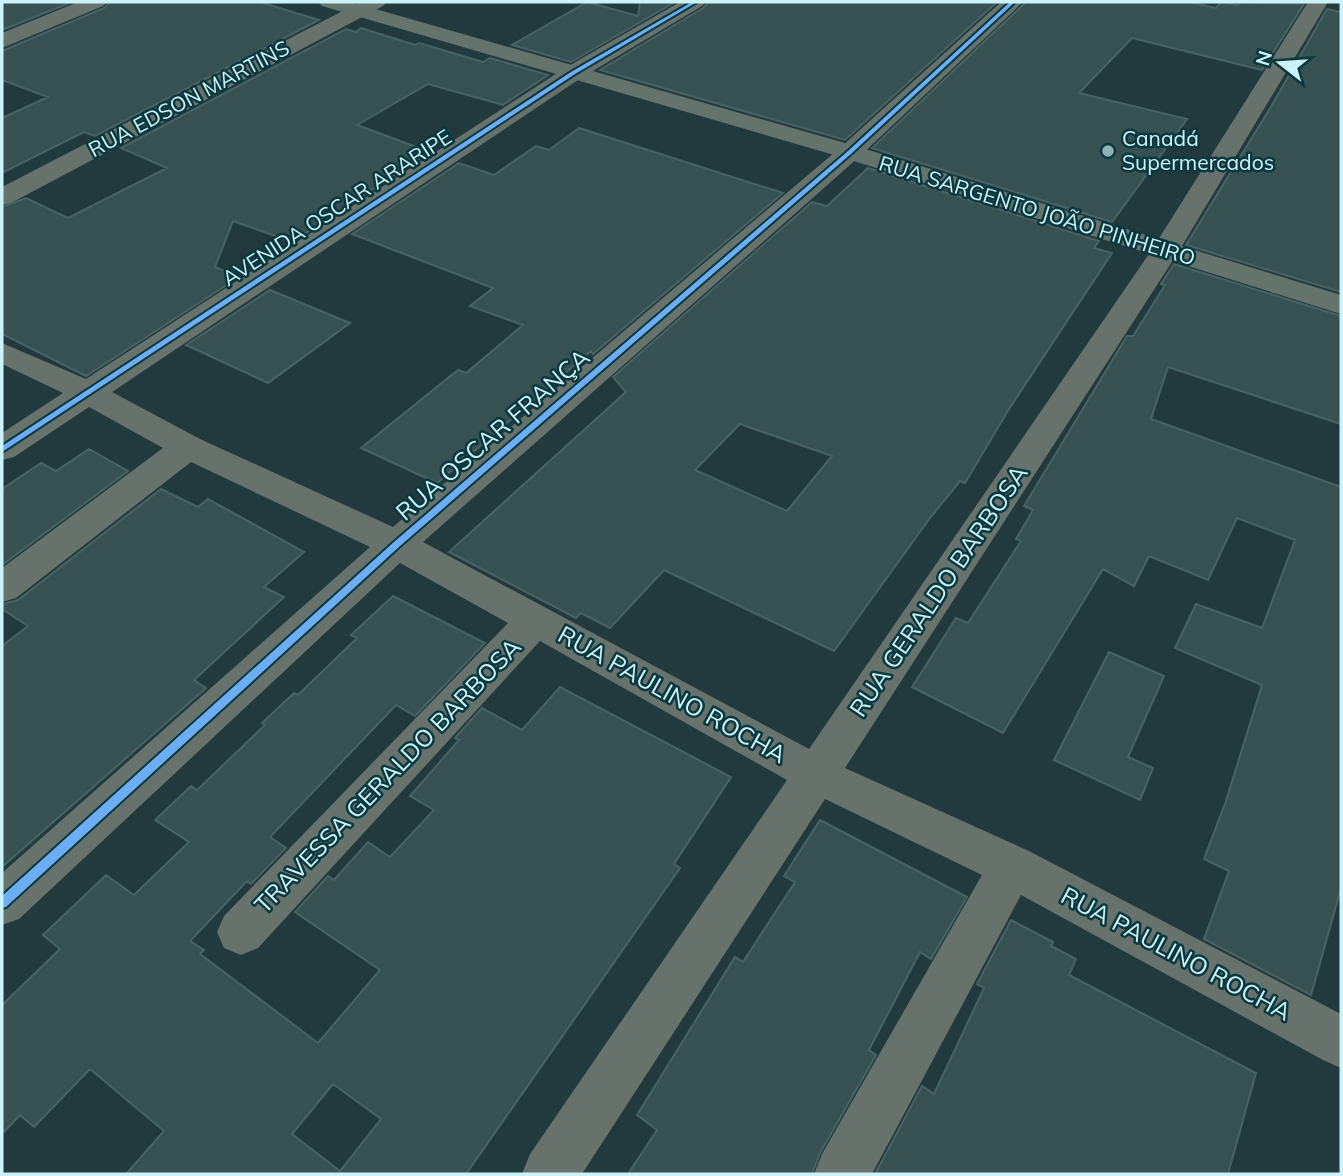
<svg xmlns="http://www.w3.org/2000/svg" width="1343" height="1176" font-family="Mulish,sans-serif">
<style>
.building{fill:#375152;stroke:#476365;stroke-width:2;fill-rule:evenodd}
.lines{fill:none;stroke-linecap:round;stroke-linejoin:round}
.street{fill:#66726b;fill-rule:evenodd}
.secondary{fill:#64746d;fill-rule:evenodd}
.cycleway-casing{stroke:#0a383e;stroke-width:4}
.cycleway{fill:#6dadf4;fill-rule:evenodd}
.poi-dot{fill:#90b2b7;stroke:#0a383e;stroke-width:2.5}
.labels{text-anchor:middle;stroke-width:5;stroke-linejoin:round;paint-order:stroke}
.far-street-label{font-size:21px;fill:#ccf3f8;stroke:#0a383e}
.far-poi-label{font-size:21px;fill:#ccf3f8;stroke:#0a383e;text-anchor:start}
.street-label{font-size:24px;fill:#ccf3f8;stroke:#0a383e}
</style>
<rect width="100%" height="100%" fill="#223a3d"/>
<!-- building -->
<path class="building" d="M2,2H72L2,30Z
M110,2H260L319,20L95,136L84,132L2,173V118L48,97L2,80V51L104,8Z
M587,2L638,16L640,2H675L571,62L512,45Z
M709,2H997L845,140L600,70L703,8Z
M1026,2H1189L1216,8L1221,2L1238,5L1240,2L1304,4L1262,70L1132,38L1079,93L1187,119L1112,222L872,148Z
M1327,9L1341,12V292L1186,245L1272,105Z
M361,28L415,45L419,43L483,62L490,58L548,75L503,105L428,84L357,125L430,152L292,242L233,221L215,267L239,277L86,376L2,334V207L26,198L68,218L167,168L121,148L346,29L356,32Z
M579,128L783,193L593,354L591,351L437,483L361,448L458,370L466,373L523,325L470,306L493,288L352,234L459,163L494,175L536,146L549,150Z
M868,168L1099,241L1094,248L1112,253L1009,409L965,483L960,481L930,518L834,651L664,570L610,628L581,613L576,618L449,552L626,392L613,377L812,202L827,206ZM740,424L832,456L787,511L695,470Z
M1174,264L1341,316V424L1168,367L1151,419L1341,487V888L1311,995L1204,939L1229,871L1204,859L1226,801L1262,685L1175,648L1196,604L1262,628L1295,540L1237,518L1208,580L1149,556L1134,586L1103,569L1003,733L912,687L956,618L968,623L1021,541L1016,539L1033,510L1024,506L1127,336H1133L1165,285L1161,284Z
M270,290L350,323L268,383L186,345Z
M89,449L128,471L2,565V489L41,463L56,471Z
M161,489L198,507L208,499L304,552L264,587L284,597L194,680L206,688L2,867V646L28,626L2,609V604L18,600Z
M393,596L485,643L415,716L396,705L270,837L286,848L251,884L247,881L190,941L204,950L200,954L318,1043L380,970L295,912L328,876L334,880L368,842L390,857L434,810L410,796L459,740L455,738L482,708L522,730L560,687L731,777L674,864L680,868L466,1174H126L164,1131L90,1069L34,1127L20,1115L2,1134V1005L60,949L43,935L106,875L134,895L189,842L155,820L191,786L197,790L265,725L262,723L294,693L298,695L357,638L351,635ZM333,1084L381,1119L340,1171L292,1134Z
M1109,652L1164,676L1128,757L1153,768L1140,800L1054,760Z
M820,820L967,897L931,959L920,952L869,1050L876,1055L820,1153L812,1174H628L657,1130L637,1115L735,957L743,962L795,882L784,876Z
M1011,920L1053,942L1051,946L1076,959L1069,975L1256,1073L1228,1174H875L922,1086L934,1094L984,988L977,984Z"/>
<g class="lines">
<!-- street -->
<path class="street" d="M78,2H107L103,6L2,48V33Z
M360,2H387L383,6L11,203L2,205V187Z
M680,2H706L702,6L581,78L112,392L200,439L393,527L841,147L1001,2H1023L859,157L423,542L809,749L1151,251L1308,2H1328L1179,251L845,768L1029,851L1341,1014V1068L1323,1060L1021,895L872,1174H814L822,1154L982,875L825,799L582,1174H522L530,1154L787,780L540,641L258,948L241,955L224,948L217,932L224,916L508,623L400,563L19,919L2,925V873L370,547L191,462L16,598L2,602V568L163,448L89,407L14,457L2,460V433L63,393L2,364V343L86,379L565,68Z"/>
<!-- secondary -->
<path class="secondary" d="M318,2H351L859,147L1341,295V314L841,157L322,6Z"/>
<!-- cycleway casing -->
<g class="cycleway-casing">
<path id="cycleway" d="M692,2H697L575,74L2,452V446L571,72Z
M1010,2H1015L852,153L400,546L6,907L2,908V896L394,542L848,151Z"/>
</g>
<!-- cycleway -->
<use href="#cycleway" class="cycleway"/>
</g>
<!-- markers -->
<circle class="poi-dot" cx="1108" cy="151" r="7"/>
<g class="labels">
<!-- far-street labels -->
<g class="far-street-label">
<text transform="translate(189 99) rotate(-28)" y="7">RUA EDSON MARTINS</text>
<text transform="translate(337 208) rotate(-33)" y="7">AVENIDA OSCAR ARARIPE</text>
<text transform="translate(1037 211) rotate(17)" y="7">RUA SARGENTO JOÃO PINHEIRO</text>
</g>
<!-- far-poi labels -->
<g class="far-poi-label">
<text x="1122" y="146">Canadá<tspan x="1122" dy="24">Supermercados</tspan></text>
</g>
<!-- street labels -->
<g class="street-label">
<text transform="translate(493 435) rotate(-41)" y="8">RUA OSCAR FRANÇA</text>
<text transform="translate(939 591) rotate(-56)" y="8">RUA GERALDO BARBOSA</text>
<text transform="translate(672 695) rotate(29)" y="8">RUA PAULINO ROCHA</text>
<text transform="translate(388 776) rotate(-46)" y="8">TRAVESSA GERALDO BARBOSA</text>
<text transform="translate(1176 954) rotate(28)" y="8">RUA PAULINO ROCHA</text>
</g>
</g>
<!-- border -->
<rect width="1343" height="1176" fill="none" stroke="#ccf3f8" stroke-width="7"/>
<!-- north arrow -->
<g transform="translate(1280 63) rotate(287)" stroke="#0a383e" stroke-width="5" paint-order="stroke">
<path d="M0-5L12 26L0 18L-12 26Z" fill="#ccf3f8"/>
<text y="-10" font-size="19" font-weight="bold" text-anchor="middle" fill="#ccf3f8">N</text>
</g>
</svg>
